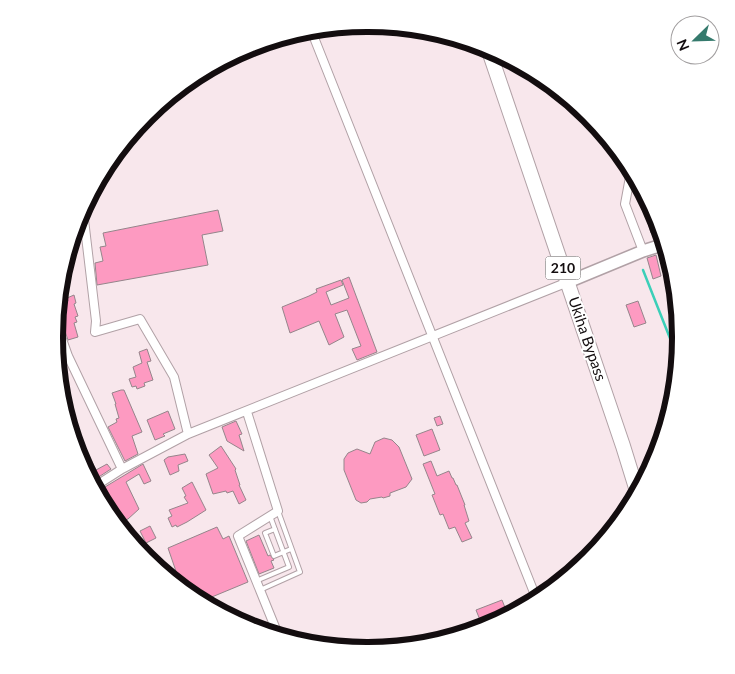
<svg xmlns="http://www.w3.org/2000/svg" width="735" height="674" font-family="Lato,sans-serif">
<style>
.lines{fill:none;stroke-linecap:round;stroke-linejoin:round}
.stream{stroke:#3bcfb8;stroke-width:2.5}
.building{fill:#fd9ac1;stroke:#95858b}
.lane-casing{stroke:#b1a1a6;stroke-width:6}
.street-casing{stroke:#b1a1a6;stroke-width:10}
.secondary-casing{stroke:#b1a1a6;stroke-width:14}
.highway-casing{stroke:#b1a1a6;stroke-width:16}
.lane{stroke:#fff;stroke-width:4}
.street{stroke:#fff;stroke-width:8}
.secondary{stroke:#fff;stroke-width:11}
.highway{stroke:#fff;stroke-width:14}
.labels{text-anchor:middle;stroke-width:4;stroke-linejoin:round;paint-order:stroke}
.shield{fill:#fff;stroke:#5a5657;stroke-width:1}
.shield-label{font-size:14px;font-weight:bold;fill:#130d0f}
.street-label{font-size:15px;fill:#130d0f;stroke:#fff}
.rim{fill:none;stroke:#130d0f;stroke-width:6}
</style>
<rect width="100%" height="100%" fill="#f8e7ec"/>
<g class="lines">
<!-- stream -->
<path class="stream" d="M643,270L677,356"/>
</g>
<!-- building -->
<path class="building" d="M218,210L223,231L202,235L208,265L97,285L95,263L103,261L100,247L106,246L103,233Z
M652,210L657,217L660,231L651,233L645,213Z
M656,255L661,276L653,279L647,258Z
M349,277L377,352L357,360L352,349L361,346L347,310L335,314L344,337L329,345L319,321L290,333L282,307L309,296L317,292L316,289L341,280L343,285L326,292L331,305L349,298L342,280Z
M74,295L76,303L74,304L78,316L75,317L77,322L74,323L78,337L68,340L62,323L58,319L61,317L59,311L61,303L68,301L67,298Z
M638,301L646,323L634,327L626,305Z
M147,349L151,361L147,362L153,380L144,383L145,386L137,389L136,386L132,387L129,379L136,377L133,367L142,363L139,352Z
M121,390H124L142,432L132,436L138,454L125,461L108,427L117,422L116,419L119,418L115,404H116L112,393Z
M168,411L175,429L163,434L165,436L155,440L147,420Z
M440,416L443,424L437,426L434,418Z
M236,421L242,434L239,435L244,451L227,441L222,427Z
M432,429L440,450L424,456L416,435Z
M384,438L392,440L399,447L412,479L406,487L390,493V496L383,498L382,497L370,499L367,502L361,503L356,500L344,470V459L348,453L357,449L370,454L375,442Z
M221,446L236,469L235,470L240,485H239L246,500L239,504L233,491L227,493L226,491L213,494L206,474L218,468L209,455Z
M185,454L188,461L178,465L179,471L170,475L164,460L168,457Z
M88,459L89,461L91,460L96,470L107,464L111,469L94,480L82,462Z
M431,461L437,476L449,471L452,478H453L456,485H457L465,505H464L469,521L465,523L472,538L462,542L455,527L449,529L443,514L440,515L432,495L435,494L423,464Z
M143,464L151,481L144,484L139,474L126,482L139,509L128,519L121,522L100,490Z
M192,482L206,510L187,522L177,527L176,525L172,527L168,518L172,516L169,510L188,503L184,497L186,496L182,488Z
M150,526L156,538L146,543L140,531Z
M217,527L223,539L229,536L248,582L207,599L179,580L168,548Z
M259,535L268,556L270,555L274,560L271,561L274,568L259,574L246,541Z
M502,600L506,610L480,620L476,610Z"/>
<g class="lines">
<!-- lane casing -->
<g class="lane-casing">
<path id="lane" d="M275,529L265,533L274,556L291,549
M256,581L289,567L270,516
M260,590L300,572L278,511"/>
</g>
<!-- street casing -->
<g class="street-casing">
<path id="street" d="M313,35L535,595
M630,177L625,204L643,251
M84,208L83,211L96,321L95,332L140,319L174,377L188,434
M57,325L68,356L122,469
M247,412L278,511L238,536L277,632
M97,485L122,469L188,434L568,282"/>
</g>
<!-- secondary casing -->
<g class="secondary-casing">
<path id="secondary" d="M568,282L643,251L662,245"/>
</g>
<!-- highway casing -->
<g class="highway-casing">
<path id="highway" d="M488,48L623,446L636,488"/>
</g>
<!-- lane -->
<use href="#lane" class="lane"/>
<!-- street -->
<use href="#street" class="street"/>
<!-- secondary -->
<use href="#secondary" class="secondary"/>
<!-- highway -->
<use href="#highway" class="highway"/>
</g>
<g class="labels">
<!-- shield labels -->
<rect class="shield" x="545.5" y="256.5" width="35" height="23" rx="4"/>
<g class="shield-label">
<text x="563" y="273">210</text>
</g>
<!-- street labels -->
<g class="street-label">
<text transform="translate(587 339) rotate(71)" y="5">Ukiha Bypass</text>
</g>
</g>
<!-- crop -->
<path d="M0 0H735V674H0ZM367 32H368A304 304 0 0 1 672 336V338A304 304 0 0 1 368 642H367A304 304 0 0 1 63 338V336A304 304 0 0 1 367 32Z" fill="#fff" fill-rule="evenodd"/>
<path class="rim" d="M367 32H368A304 304 0 0 1 672 336V338A304 304 0 0 1 368 642H367A304 304 0 0 1 63 338V336A304 304 0 0 1 367 32Z"/>
<!-- north arrow -->
<g transform="translate(695 40) rotate(247)"><circle r="24" fill="#ffffff" stroke="#a19e9f"/>
<path d="M0-4L9 19L0 12L-9 19Z" fill="#357a6d"/>
<text y="-8" font-size="14" font-weight="bold" text-anchor="middle" fill="#130d0f">N</text>
</g>
</svg>
